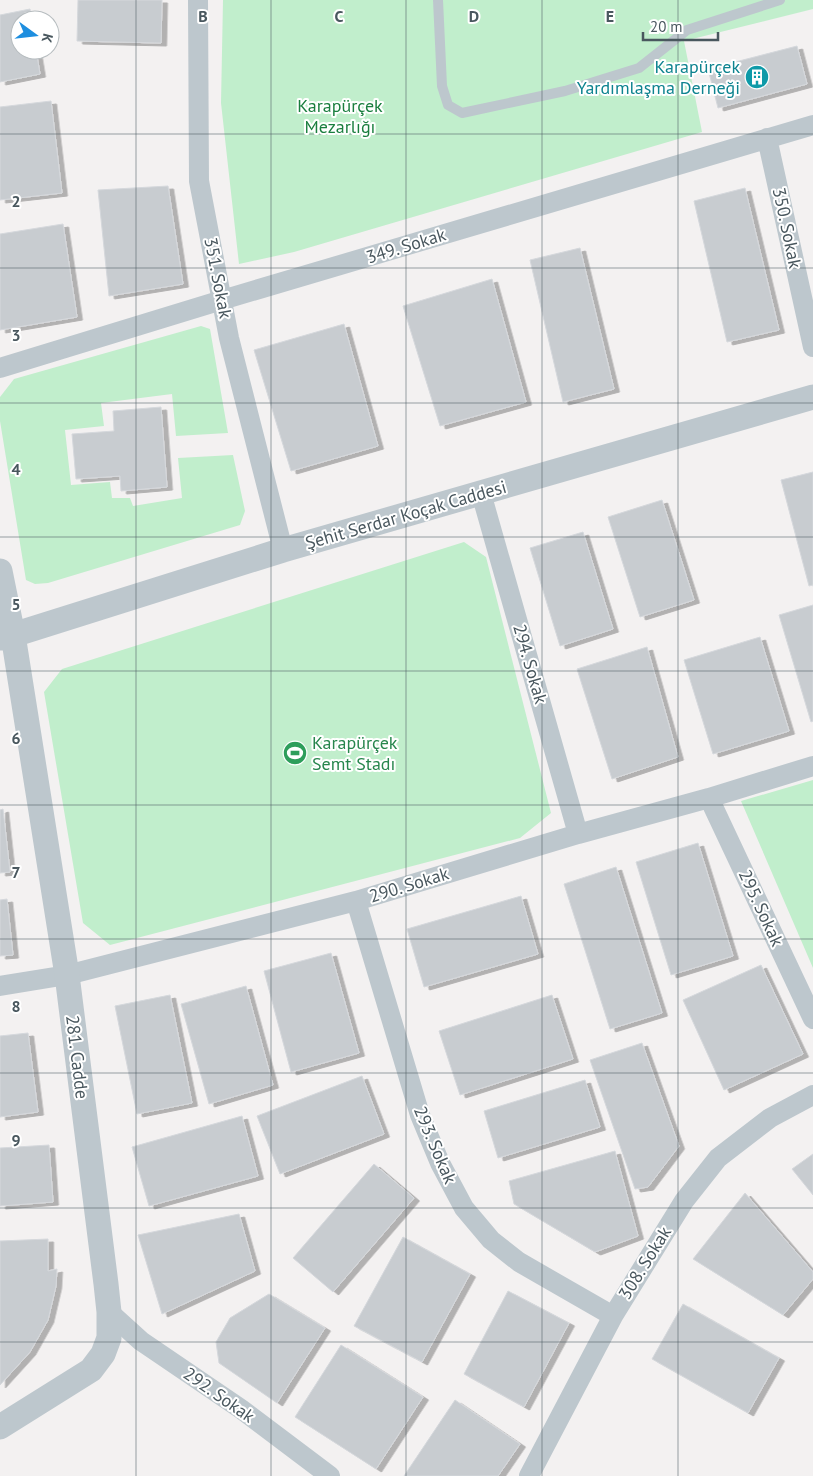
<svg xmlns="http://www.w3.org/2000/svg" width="813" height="1476" font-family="'PT Sans',sans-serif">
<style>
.green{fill:#c1eecc}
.building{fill:#c8ccd0;stroke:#d5d8dc;filter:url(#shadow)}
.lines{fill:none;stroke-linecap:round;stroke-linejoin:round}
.service{stroke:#bdc7cd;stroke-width:10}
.minor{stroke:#bdc7cd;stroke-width:20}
.tertiary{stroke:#bdc7cd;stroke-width:25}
.grid{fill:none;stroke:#49575e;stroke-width:1;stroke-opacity:0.55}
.labels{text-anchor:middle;stroke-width:4;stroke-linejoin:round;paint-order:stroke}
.culture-label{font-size:18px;fill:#0d838f;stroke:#fff;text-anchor:end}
.park-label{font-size:18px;fill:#1a7e3e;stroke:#fff}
.street-label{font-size:18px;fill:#49575e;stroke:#fff}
.leisure-label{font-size:18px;fill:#27864d;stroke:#fff;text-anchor:start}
.grid-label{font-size:16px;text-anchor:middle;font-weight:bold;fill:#49575e;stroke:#fff;stroke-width:4;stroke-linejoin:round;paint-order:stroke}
</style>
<defs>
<filter id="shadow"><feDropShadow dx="5.5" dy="3" stdDeviation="0" flood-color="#0004"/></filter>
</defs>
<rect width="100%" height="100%" fill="#f3f1f1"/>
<!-- green -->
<path class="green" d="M223,0H813V9L684,41L702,132L294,252L239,264L221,103Z
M201,326L210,329L228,433L176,436L172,394L101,403L104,426L65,430L71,485L110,482L112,498H130L133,506L182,498L178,458L233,455L245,511L240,525L48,583L35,584L26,580L0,421V397L14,379Z
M464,542L486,557L551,813L520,838L110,945L83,923L44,692L62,669Z
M813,780V968L741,801Z"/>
<!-- building -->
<path class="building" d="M78,0H162L161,43L77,41Z
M30,9L32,20H20V50H36L40,74L0,82V15Z
M797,46L807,84L718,108L708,69Z
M51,101L62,193L0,200V107Z
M168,186L183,284L109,296L98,190Z
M745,188L779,330L727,342L694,201Z
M63,224L77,317L0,330V234Z
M580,248L614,389L563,402L530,260Z
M492,279L526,402L440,426L403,306Z
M344,324L378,446L291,471L254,350Z
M161,407L167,487L121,491L120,476L76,479L72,434L114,431L113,411Z
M813,472V585L809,586L781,480Z
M662,500L694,600L640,617L608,517Z
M583,532L613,629L560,646L530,548Z
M813,605V721L811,722L779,615Z
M760,637L789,731L713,754L684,660Z
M647,647L678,757L612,779L577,669Z
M3,809L10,872L0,873V810Z
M698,843L733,956L671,975L636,862Z
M616,867L662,1013L610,1029L564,884Z
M521,896L538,954L424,987L407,929Z
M7,899L13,955L0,956V900Z
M331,953L359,1053L291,1072L264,971Z
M761,965L803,1054L724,1090L683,1000Z
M246,986L273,1085L209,1104L181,1004Z
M170,995L192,1103L137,1114L115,1006Z
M552,995L573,1059L460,1095L439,1031Z
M28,1033L38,1112L0,1117V1036Z
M642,1043L679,1146L648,1187L635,1189L590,1060Z
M362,1076L384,1134L280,1174L257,1116Z
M585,1080L600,1127L498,1158L484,1111Z
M242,1116L258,1176L149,1206L132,1147Z
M49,1145L53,1202L0,1206V1148Z
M615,1151L638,1236L595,1252L514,1204L509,1181Z
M813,1154V1195L792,1169Z
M374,1164L414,1198L333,1292L293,1258Z
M745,1193L813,1272V1279L783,1315L693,1259Z
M239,1214L255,1271L162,1314L138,1235Z
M403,1237L470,1274L422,1362L354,1326Z
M48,1239V1271L57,1269L56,1286L48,1320L30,1352L0,1385V1241Z
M508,1291L569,1323L524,1407L464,1374Z
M269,1294L325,1328L277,1403L219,1363L216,1342L230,1318Z
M683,1304L779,1358L748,1413L652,1359Z
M341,1345L423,1397L376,1469L295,1417Z
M455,1400L520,1444L498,1476H404Z"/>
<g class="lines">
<!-- service -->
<path class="service" d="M438,0L442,86L448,105L462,113L565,91L639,68L687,30L780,0"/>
<!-- minor -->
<path class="minor" d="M198,0L199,181L229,338L283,550
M767,138L813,347
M0,368L222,300L813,125
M481,493L578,834
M709,798L813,1019
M356,901L420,1115L440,1163L464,1208L491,1240L519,1262L613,1316
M0,986L67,975L356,901L578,834L709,798L813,766
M109,1312L141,1341L241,1409L330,1476
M529,1476L613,1316L684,1201L718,1158L770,1118L813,1095"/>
<!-- tertiary -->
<path class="tertiary" d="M0,571L13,635L67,975L106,1284L109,1312V1338L103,1354L91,1370L0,1427
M0,638L13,635L283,550L813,397"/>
</g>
<!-- grid -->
<path class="grid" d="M136,0V1476M271,0V1476M406,0V1476M542,0V1476M678,0V1476M0,134H813M0,268H813M0,403H813M0,537H813M0,671H813M0,805H813M0,939H813M0,1073H813M0,1208H813M0,1342H813"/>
<!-- icons -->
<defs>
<g id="building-disc" transform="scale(1.25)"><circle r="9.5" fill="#0f9aa8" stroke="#fff"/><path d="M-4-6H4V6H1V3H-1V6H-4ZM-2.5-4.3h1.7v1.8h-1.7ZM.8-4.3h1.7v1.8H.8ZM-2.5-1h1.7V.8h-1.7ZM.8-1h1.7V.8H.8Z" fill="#fff"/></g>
<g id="stadium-disc" transform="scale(1.25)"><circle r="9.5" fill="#2e9e5b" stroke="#fff"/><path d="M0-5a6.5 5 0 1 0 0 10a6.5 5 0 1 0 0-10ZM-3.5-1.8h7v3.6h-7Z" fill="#fff"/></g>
</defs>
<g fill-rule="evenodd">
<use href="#building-disc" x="757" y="77"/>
<use href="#stadium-disc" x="295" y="753"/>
</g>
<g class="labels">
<!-- culture labels -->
<g class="culture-label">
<text x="740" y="73">Karapürçek<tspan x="740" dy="21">Yardımlaşma Derneği</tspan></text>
</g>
<!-- park labels -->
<g class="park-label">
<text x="340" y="112">Karapürçek<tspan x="340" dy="21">Mezarlığı</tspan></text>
</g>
<!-- street labels -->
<g class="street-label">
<text transform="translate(787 228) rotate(78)" y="6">350. Sokak</text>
<text transform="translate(406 246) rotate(-17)" y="6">349. Sokak</text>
<text transform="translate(218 278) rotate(79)" y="6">351. Sokak</text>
<text transform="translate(406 515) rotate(-16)" y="6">Şehit Serdar Koçak Caddesi</text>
<text transform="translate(530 664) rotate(74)" y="6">294. Sokak</text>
<text transform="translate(409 885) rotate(-17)" y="6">290. Sokak</text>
<text transform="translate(761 908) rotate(65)" y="6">295. Sokak</text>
<text transform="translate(77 1057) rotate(83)" y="6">281. Cadde</text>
<text transform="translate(435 1145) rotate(67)" y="6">293. Sokak</text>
<text transform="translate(645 1263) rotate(-58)" y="6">308. Sokak</text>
<text transform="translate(219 1395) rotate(35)" y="6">292. Sokak</text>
</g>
<!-- leisure labels -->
<g class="leisure-label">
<text x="312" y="749">Karapürçek<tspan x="312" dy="21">Semt Stadı</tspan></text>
</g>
</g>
<g class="grid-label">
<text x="203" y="22">B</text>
<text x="339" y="22">C</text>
<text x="474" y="22">D</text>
<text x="610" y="22">E</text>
<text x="16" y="207">2</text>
<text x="16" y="341">3</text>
<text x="16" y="475">4</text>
<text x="16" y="610">5</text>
<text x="16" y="744">6</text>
<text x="16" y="878">7</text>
<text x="16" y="1012">8</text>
<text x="16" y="1146">9</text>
</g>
<!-- north arrow -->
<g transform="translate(35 35) rotate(105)"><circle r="24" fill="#ffffff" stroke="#b6bcbf"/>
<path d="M0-4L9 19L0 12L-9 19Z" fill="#1e8edf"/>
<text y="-8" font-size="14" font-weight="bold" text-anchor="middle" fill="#49575e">K</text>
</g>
<!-- scale -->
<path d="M643 32v8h75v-8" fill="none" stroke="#49575e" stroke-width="2.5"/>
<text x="650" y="32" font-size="15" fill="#49575e" stroke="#ffffff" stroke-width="4" paint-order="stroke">20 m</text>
</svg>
